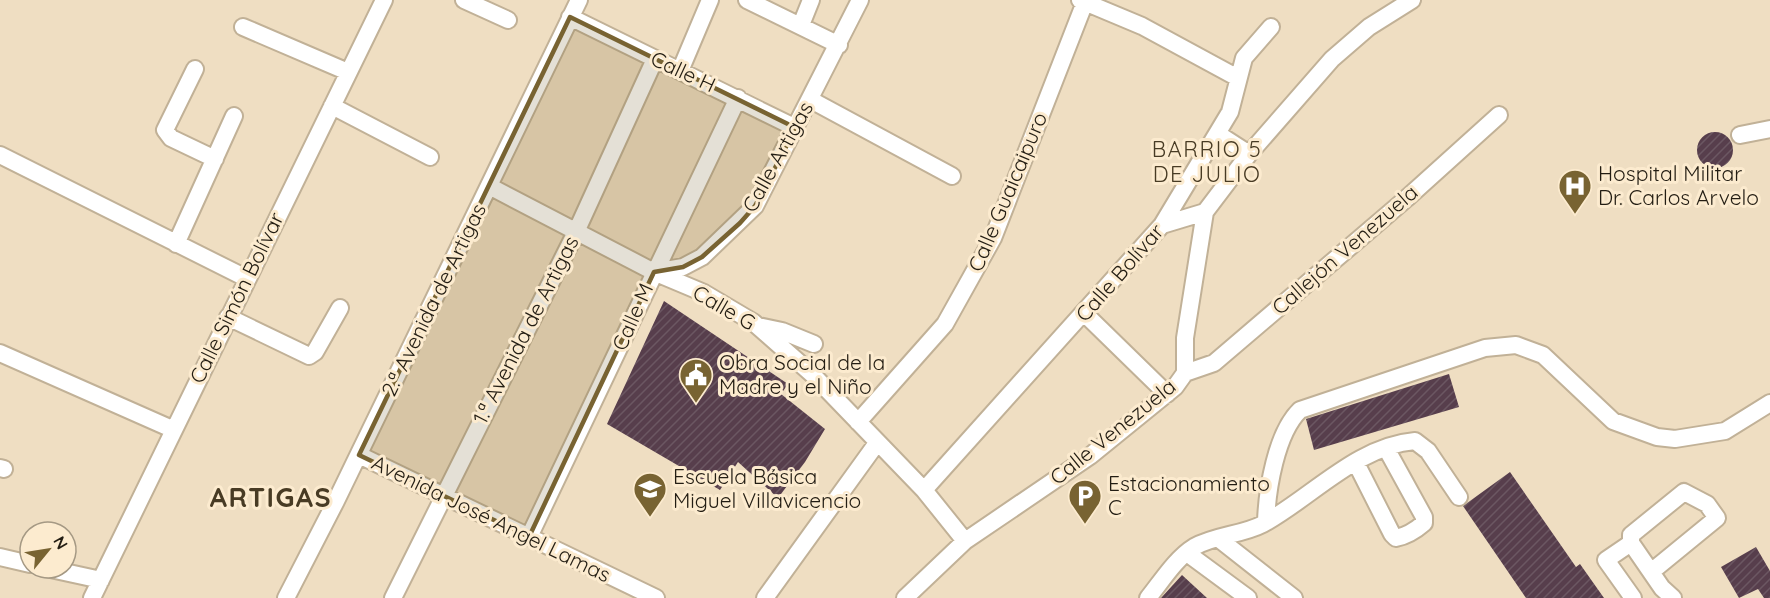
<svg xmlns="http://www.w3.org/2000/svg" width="1770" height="598" font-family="Quicksand,sans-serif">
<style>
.building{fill:url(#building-hatch)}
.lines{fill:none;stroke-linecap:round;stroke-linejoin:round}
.minor-casing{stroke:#c1b197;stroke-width:20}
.minor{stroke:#fff;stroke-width:16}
.marked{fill:#786332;fill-opacity:0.2;stroke:#786332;stroke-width:4.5;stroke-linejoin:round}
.labels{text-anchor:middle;stroke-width:6;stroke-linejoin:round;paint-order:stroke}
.street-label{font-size:21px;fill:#231d13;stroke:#fcebcf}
.poi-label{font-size:21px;fill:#231d13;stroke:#fcebcf;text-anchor:start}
.neighbourhood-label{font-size:22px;letter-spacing:1.5px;fill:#483b24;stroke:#fcebcf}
.district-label{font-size:27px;font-weight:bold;letter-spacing:1.5px;fill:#483b24;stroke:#fcebcf}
</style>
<defs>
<pattern id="building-hatch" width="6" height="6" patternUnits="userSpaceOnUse" patternTransform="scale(1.5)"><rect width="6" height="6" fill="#573e4c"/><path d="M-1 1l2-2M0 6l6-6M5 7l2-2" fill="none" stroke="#6b5762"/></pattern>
</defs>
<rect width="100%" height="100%" fill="#efdec2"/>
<!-- building -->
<path class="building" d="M1697 150a18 18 0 1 1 36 0a18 18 0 1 1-36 0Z
M664,301L788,384L781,394L825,429L805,462L778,498L738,462L720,490L607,424Z
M1449,374L1459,407L1314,450L1306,419Z
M1510,472L1576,567L1580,564L1604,598H1526L1463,506Z
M1756,547L1770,571V598H1764L1758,589L1739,598L1721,567Z
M1182,575L1207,598H1161Z"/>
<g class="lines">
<!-- minor casing -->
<g class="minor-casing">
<path id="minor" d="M464,0L508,20
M747,0L839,45
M1080,0L1142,26L1238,78
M570,17L796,128
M801,25L811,0
M243,27L348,72
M195,69L165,130L171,138L215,159
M680,71L710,0
M811,100L952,176
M332,106L430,157
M1218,134L1249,154
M1740,135L1770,129
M0,155L246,278
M489,186L654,272L704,293L753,322L812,374L924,490L965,541
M1162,225L1205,212
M176,244L234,116
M654,272L683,267L702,257L755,206L860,0
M1085,314L1167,394
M228,317L309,356L315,352L340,308
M758,326L782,331L814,344
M0,353L172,429
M1185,373L1214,363L1407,198L1499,115
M858,422L945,324L993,238L1085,2
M359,455L656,598
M1356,463L1392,534L1396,538C1406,536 1416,530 1424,523V517L1386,448
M0,468L4,469
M924,490L1162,225L1230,112L1244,58L1271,27
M1266,522C1267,490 1276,433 1300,410L1485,348L1516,345L1543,355L1613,421L1657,437L1675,439L1725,431L1770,403
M529,537L738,98
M1219,539L1294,598
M1631,543L1606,560L1633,598
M1187,553L1248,598
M0,557L30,564
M46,568L101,580
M1651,572L1717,518L1707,504L1684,492L1631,535V543L1662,588L1673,598
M92,598L384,0
M286,598L336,501L579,0
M393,598L576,232L655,59
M765,598L877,443
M905,598L965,541L1090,456L1175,387L1185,373V338L1205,212L1249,154L1332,59L1369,27L1412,0
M1148,598C1161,582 1176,558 1194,547C1215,535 1242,535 1263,524C1312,497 1357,446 1415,441L1428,451L1459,497"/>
</g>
<!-- minor -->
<use href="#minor" class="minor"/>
</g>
<!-- marked area -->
<path class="marked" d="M570,17L796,128L755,206L740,223L702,257L683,267L654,272L529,537L359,455Z"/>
<!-- icons -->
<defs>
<g id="hospital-pin" transform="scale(1.725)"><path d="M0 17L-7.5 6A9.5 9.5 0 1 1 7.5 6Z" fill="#786332" stroke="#fcebcf"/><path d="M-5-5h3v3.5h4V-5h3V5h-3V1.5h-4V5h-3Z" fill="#fff"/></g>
<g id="civic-pin" transform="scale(1.725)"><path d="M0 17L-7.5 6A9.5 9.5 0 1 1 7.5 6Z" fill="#786332" stroke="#fcebcf"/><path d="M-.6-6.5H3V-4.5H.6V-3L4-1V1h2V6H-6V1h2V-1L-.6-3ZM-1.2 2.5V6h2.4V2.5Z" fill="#fff"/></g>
<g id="school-pin" transform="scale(1.725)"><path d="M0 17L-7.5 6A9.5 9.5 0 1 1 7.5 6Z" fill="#786332" stroke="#fcebcf"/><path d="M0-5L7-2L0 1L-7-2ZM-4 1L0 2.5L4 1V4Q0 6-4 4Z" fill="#fff"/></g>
<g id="parking-pin" transform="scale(1.725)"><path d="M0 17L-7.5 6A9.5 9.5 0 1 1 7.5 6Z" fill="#786332" stroke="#fcebcf"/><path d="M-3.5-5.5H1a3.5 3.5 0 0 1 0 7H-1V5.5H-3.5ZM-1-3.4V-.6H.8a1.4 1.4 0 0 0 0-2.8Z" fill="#fff"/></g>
</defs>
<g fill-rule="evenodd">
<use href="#hospital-pin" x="1575" y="186"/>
<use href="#civic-pin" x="696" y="375"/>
<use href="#school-pin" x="650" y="489"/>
<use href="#parking-pin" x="1085" y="496"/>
</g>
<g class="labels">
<!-- street labels -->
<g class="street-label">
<text transform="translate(683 72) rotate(25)" y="7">Calle H</text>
<text transform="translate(778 157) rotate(-61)" y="7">Calle Artigas</text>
<text transform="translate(1008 192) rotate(-67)" y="7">Calle Guaicaipuro</text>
<text transform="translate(1345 250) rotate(-41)" y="7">Callejón Venezuela</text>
<text transform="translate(1120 273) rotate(-49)" y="7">Calle Bolívar</text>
<text transform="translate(237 298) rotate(-64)" y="7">Calle Simón Bolívar</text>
<text transform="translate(434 300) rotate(-64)" y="7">2.ª Avenida de Artigas</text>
<text transform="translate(724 308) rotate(30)" y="7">Calle G</text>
<text transform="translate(633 317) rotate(-66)" y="7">Calle M</text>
<text transform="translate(526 330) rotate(-63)" y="7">1.ª Avenida de Artigas</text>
<text transform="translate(1113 432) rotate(-39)" y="7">Calle Venezuela</text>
<text transform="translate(491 519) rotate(26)" y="7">Avenida José Angel Lamas</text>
</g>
<!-- poi labels -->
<g class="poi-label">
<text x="1598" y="181">Hospital Militar<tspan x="1598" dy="24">Dr. Carlos Arvelo</tspan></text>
<text x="719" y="370">Obra Social de la<tspan x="719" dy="24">Madre y el Niño</tspan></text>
<text x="673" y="484">Escuela Básica<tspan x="673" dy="24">Miguel Villavicencio</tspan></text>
<text x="1108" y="491">Estacionamiento<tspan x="1108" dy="24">C</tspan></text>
</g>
<!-- neighbourhood labels -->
<g class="neighbourhood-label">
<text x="1207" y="157">BARRIO 5<tspan x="1207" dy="25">DE JULIO</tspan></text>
</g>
<!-- district labels -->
<g class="district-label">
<text x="271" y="507">ARTIGAS</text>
</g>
</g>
<!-- north arrow -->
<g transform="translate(48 550) rotate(60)"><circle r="28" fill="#fcebcf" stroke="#a59984" stroke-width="1.5"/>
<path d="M0-4.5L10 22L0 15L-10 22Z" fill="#786332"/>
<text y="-9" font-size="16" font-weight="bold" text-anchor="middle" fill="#231d13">N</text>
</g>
</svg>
